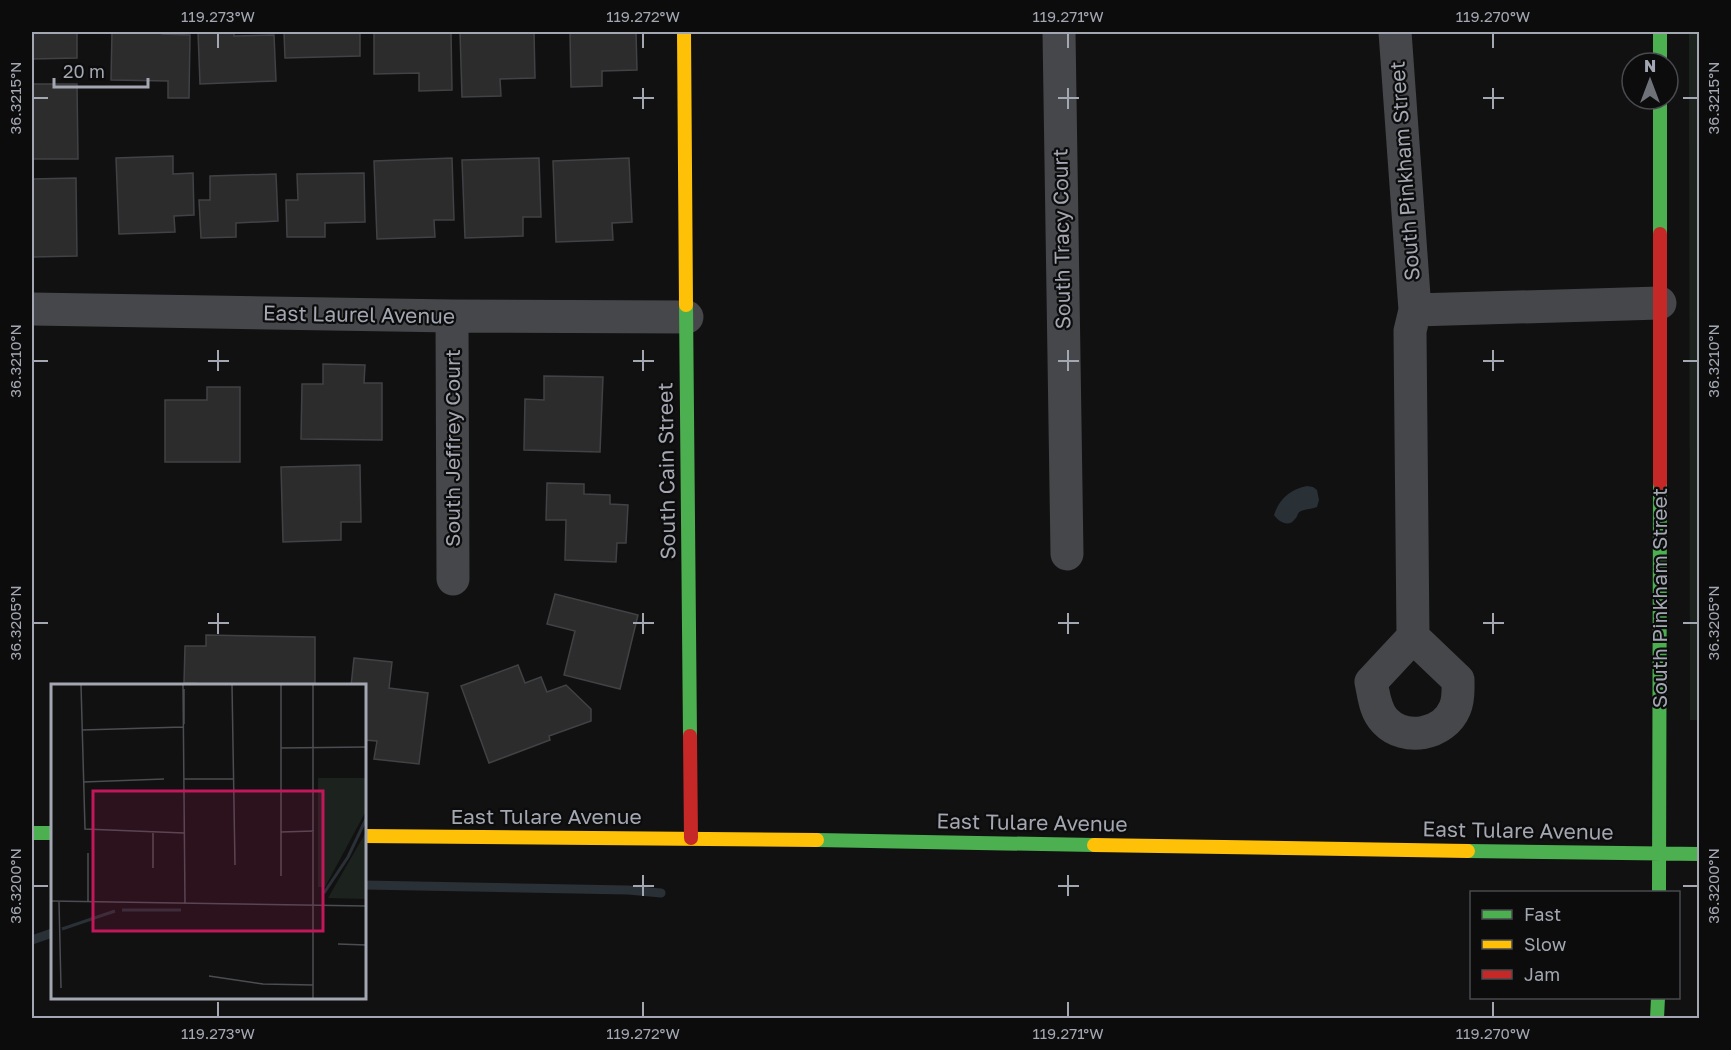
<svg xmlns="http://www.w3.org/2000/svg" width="1731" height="1050" font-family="'Golos Text',sans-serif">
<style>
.green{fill:#1c221d}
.water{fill:#293036}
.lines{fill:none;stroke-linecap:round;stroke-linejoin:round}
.stream{stroke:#293036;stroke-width:9}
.building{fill:#2c2c2d;stroke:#414245;stroke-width:1.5}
.street{stroke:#46474a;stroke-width:33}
.fast{stroke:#4caf50;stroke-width:14}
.slow{stroke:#ffc107;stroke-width:14}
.jam{stroke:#c62828;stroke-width:14}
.ticks{fill:none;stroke:#a3a7b2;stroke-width:2}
.labels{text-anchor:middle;stroke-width:4.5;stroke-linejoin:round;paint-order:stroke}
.street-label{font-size:21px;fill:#a3a7b2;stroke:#0c0c0d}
.inset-river{fill:none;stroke:#293036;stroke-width:3}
.inset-road{fill:none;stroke:#4b4d52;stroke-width:1.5}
.view{fill:#c2185b;fill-opacity:0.15;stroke:#c2185b;stroke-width:3}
.inset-edge{fill:none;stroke:#a3a7b2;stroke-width:3}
.neatline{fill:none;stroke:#a3a7b2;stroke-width:2}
.ticks-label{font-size:15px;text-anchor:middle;fill:#a3a7b2}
</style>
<rect width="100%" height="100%" fill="#111112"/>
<!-- green -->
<path class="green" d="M1689,32H1700L1699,720H1690Z"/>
<!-- water -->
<path class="water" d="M1307,486L1313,487L1317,490L1319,500L1317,507C1312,509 1306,509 1301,511C1296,514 1299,515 1295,519C1289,528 1279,522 1274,515C1279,499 1291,489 1307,486Z"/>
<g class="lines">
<!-- stream -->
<path class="stream" d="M364,885L628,890L661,893
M32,940L52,933"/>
</g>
<!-- building -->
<path class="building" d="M32,32H77V58L32,59Z
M112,32H162V34L190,35L189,98H168V81L111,80Z
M198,32H234V36L274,35L276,81L200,84Z
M284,32H360V56L285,58Z
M374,32H451L452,90L419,91V73L374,74Z
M460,32H534L535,78L500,79L501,96L462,97Z
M570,32H636L637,70L602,71V86L571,87Z
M32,84H77L78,159H32Z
M173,156V174L193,173L194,215L174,216L175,232L119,234L116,158Z
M452,158L454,220H434L435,237L377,239L374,161Z
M539,158L541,217H523V236L465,238L462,160Z
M629,158L632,222L612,223L613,240L556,242L553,161Z
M364,173L365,222L325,223V237H287L286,200H298L297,174Z
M276,174L278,221L236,223V237L201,238L199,200H210V176Z
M76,178L77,256L33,257V239H32V179Z
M323,364L365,365L364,383H382V440L301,439L302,384H323Z
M544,376L603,377L600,452L524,450L525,399L544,400Z
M207,387H240V462H165V400H207Z
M360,465L361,522H341V540L283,542L281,467Z
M547,483L584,484V494L610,495V504L628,505L626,543H617L616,562L565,560L566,520H546Z
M555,594L638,615L620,689L564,675L575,631L547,624Z
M206,635L315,637V686H196V683H184L185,646H206Z
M354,658L392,662L389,688L428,693L419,764L374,759L377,741L364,740V686H351Z
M518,665L525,683L541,677L547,692L566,685L591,709V721L549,736L550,740L489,763L461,686Z"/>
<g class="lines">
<!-- street -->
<path class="street" d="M1059,32L1067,554
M1395,32L1415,310L1410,331L1413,637
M32,309L452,316L687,317
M1415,310L1660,303
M452,316L453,579
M1413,637L1458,680C1458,689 1459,699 1455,708C1444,735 1405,742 1385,721C1375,711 1374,696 1371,682Z"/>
<!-- fast -->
<path class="fast" d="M1660,32V63
M1660,234V99
M686,305L690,736
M32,833H52
M817,840L1094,845
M1468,851L1700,854
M1659,892L1660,483
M1657,1018L1658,998"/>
<!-- slow -->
<path class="slow" d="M684,32L686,305
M364,836L817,840
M1094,845L1468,851"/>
<!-- jam -->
<path class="jam" d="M1660,483V234
M690,736L691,838"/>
</g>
<!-- ticks -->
<path class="ticks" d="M218,33V48M643,33V48M1068,33V48M1493,33V48M643,88V109M1068,88V109M1493,88V109M33,98H48M633,98H654M1058,98H1079M1483,98H1504M1683,98H1698M218,350V371M643,350V371M1068,350V371M1493,350V371M33,361H48M208,361H229M633,361H654M1058,361H1079M1483,361H1504M1683,361H1698M218,613V634M643,613V634M1068,613V634M1493,613V634M33,623H48M208,623H229M633,623H654M1058,623H1079M1483,623H1504M1683,623H1698M643,875V896M1068,875V896M33,886H48M633,886H654M1058,886H1079M1683,886H1698M218,1002V1017M643,1002V1017M1068,1002V1017M1493,1002V1017"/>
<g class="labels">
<!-- street labels -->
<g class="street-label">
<text transform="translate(1405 171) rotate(-94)" y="7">South Pinkham Street</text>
<text transform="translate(1062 239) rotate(-91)" y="7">South Tracy Court</text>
<text transform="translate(359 315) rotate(1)" y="7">East Laurel Avenue</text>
<text transform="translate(453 448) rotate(-90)" y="7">South Jeffrey Court</text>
<text transform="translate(667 471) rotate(-91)" y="7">South Cain Street</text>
<text transform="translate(1660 598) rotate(-90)" y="7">South Pinkham Street</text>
<text x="546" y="824">East Tulare Avenue</text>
<text transform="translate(1032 823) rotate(1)" y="7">East Tulare Avenue</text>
<text transform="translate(1518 831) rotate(1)" y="7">East Tulare Avenue</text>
</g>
</g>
<!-- overview -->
<g transform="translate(51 684)">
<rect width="315" height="315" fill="#111112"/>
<path d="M267,94H315V127L274,203H267ZM315,148V215L277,214Z" fill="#1c221d"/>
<path class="inset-river" d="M273,209L297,173L315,135M71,226H130M11,245L64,227"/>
<path class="inset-road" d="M30,1L34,145L133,149M132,1L134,219M181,1L184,181M262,1V314M133,5V40M31,46L132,43M230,64L315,63M133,95H183M32,98L113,95M230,148L263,147M102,149V184M230,192V1M0,217L315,222M8,218L10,304M37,218V169M287,260L315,261M158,292L212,300L262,301"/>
<path class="view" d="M42,107H272V247H42Z"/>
<rect width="315" height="315" class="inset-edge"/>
</g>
<!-- border -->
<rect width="1731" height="1050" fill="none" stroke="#0c0c0d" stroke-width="66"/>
<!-- legend -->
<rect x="1470" y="891" width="210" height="108" fill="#0c0c0d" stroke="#484a4f" stroke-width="1.5"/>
<rect x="1482" y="910" width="30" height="9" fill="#4caf50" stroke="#484a4f" stroke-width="1.5"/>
<text x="1524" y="921" font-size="18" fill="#a3a7b2">Fast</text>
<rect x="1482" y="940" width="30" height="9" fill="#ffc107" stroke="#484a4f" stroke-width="1.5"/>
<text x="1524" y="951" font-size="18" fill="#a3a7b2">Slow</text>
<rect x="1482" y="970" width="30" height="9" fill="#c62828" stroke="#484a4f" stroke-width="1.5"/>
<text x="1524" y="981" font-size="18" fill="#a3a7b2">Jam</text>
<!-- north arrow -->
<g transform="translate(1650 81)"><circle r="28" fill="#0c0c0d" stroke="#484a4f" stroke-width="1.5"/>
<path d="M0-4.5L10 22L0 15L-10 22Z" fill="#70727a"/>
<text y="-9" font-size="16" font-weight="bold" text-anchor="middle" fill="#a3a7b2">N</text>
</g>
<!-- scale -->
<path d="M54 78v9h94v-9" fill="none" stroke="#a3a7b2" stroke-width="3"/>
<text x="63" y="78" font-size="18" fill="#a3a7b2" stroke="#0c0c0d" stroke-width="4.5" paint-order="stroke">20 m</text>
<rect x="33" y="33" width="1665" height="984" class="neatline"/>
<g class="ticks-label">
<text x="218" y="22">119.273°W</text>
<text x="643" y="22">119.272°W</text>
<text x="1068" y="22">119.271°W</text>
<text x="1493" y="22">119.270°W</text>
<text transform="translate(16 98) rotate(-90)" y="5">36.3215°N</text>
<text transform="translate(1714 98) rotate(-90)" y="5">36.3215°N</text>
<text transform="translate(16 361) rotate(-90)" y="5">36.3210°N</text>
<text transform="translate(1714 361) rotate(-90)" y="5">36.3210°N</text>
<text transform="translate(16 623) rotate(-90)" y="5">36.3205°N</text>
<text transform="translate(1714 623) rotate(-90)" y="5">36.3205°N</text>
<text transform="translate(16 886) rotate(-90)" y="5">36.3200°N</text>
<text transform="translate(1714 886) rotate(-90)" y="5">36.3200°N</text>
<text x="218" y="1039">119.273°W</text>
<text x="643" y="1039">119.272°W</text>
<text x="1068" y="1039">119.271°W</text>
<text x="1493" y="1039">119.270°W</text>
</g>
</svg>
